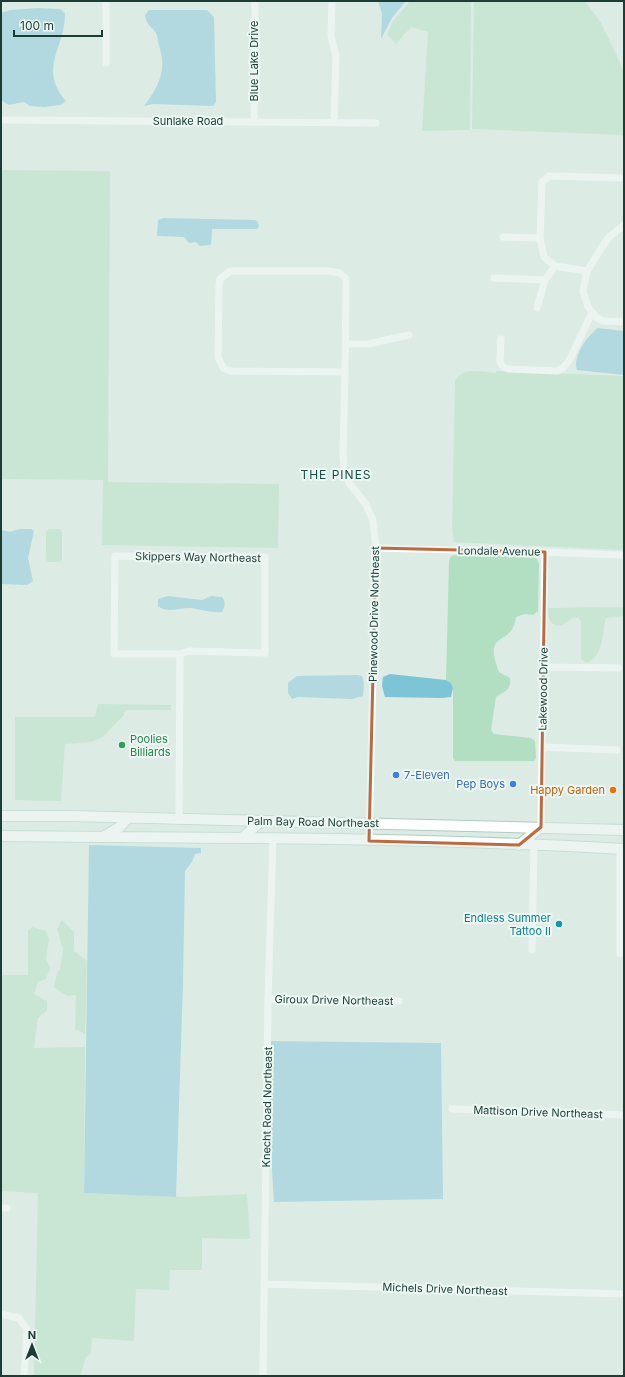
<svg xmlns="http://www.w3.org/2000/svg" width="625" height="1377" font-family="Inter,sans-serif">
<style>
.green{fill:#b2dfc1}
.water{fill:#7dc4d7}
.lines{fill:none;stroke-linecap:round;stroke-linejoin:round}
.secondary-casing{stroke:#afccc3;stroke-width:12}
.minor{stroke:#fff;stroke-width:7}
.secondary{stroke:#fff;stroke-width:10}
.marked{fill:none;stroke:#bb6b42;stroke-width:3;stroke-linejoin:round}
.leisure-dot{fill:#2e9e5b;stroke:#edf7f3;stroke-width:1.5}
.shop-dot{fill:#3f7fe0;stroke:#edf7f3;stroke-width:1.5}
.food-dot{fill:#e8710a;stroke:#edf7f3;stroke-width:1.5}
.culture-dot{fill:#0f9aa8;stroke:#edf7f3;stroke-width:1.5}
.labels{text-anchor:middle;stroke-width:4;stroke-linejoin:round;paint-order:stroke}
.street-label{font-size:11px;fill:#1d3c35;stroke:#edf7f3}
.leisure-label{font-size:11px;fill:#27864d;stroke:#edf7f3;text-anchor:start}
.shop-label{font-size:11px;fill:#366cbe;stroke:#edf7f3;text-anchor:start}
.food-label{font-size:11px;fill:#c56008;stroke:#edf7f3;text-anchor:end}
.culture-label{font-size:11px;fill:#0d838f;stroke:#edf7f3;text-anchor:end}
.neighbourhood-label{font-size:12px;letter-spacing:1px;fill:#175045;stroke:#edf7f3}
</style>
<rect width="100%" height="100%" fill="#ddebe5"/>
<!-- green -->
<path class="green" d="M410,1H471L470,130L422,131L428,32L411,27L396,44L387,34L392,23Z
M474,1H585L601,23L618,58L623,71L624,135L472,129Z
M1,170L110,171L108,482L279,484L278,548L102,545L103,480L1,479Z
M496,371L624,376V550L454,542L452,529L455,382C461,366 482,372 496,373Z
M49,529H60L62,532V560L59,562H48L46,559V532Z
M461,554L532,557L537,559L539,564L538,611L533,615L525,614L516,617C512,649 482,628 499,672L510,678C512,690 504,691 496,697L491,730L494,734L531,738L535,741L536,758L534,761H455L453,758V688L451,683L446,680L449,561L451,556Z
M624,604V616L606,618C602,633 604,655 587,663L582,660L581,657V621L578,618H573C569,620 565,624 562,625C551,628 547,617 548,608L624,607Z
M98,704L171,705V710H125L124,715L103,737L91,742L65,744L61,801L15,800V717H95Z
M62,920L74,932V951L87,961L85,1034L75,1029L76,995L67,996L54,987L57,972L60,970L63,949L57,929Z
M32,927L46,931L49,939L46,958L50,968L46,979L38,982L34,994L47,1001V1010L38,1018L34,1048L85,1047L84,1193L181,1197L247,1194L250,1239L202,1238V1270H170L169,1290L136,1289L134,1341L92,1338L91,1353L86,1357L80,1376H34L38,1193L1,1191V975H28V930Z"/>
<!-- water -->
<path class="water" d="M378,1H406L392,18L381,39L382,14Z
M37,8L60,9L65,13C66,47 37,68 66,101L60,105L44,107L30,106L24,102L9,105L2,101L1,13L10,10Z
M149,10H207L214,17L216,102L213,106L153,104L144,106C159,86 167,71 159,45C158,42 158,37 156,33C151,25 148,28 145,15Z
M164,218L255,220L258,222L259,226L257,229H212L211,245L200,246L196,242L189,243L184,237L157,236L158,220Z
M598,328L623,331L624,375L577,370C572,357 588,335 598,328Z
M19,529H31L34,531L28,558L33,581L27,585L1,584V530L10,532Z
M168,596L202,600L211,596L222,597C226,602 225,607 222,612C210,613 203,610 191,608C181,607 167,614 158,606V599Z
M390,674L446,680L451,683L453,688L451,697L442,698L385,697L382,686L383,677Z
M357,675L362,676L364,683L363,696L352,699L298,697L292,699L288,693V683L297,676Z
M89,845L201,848V853L195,854L192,862L185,871L183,983L176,1197L84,1193Z
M264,1041L441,1043L443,1199L274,1202Z"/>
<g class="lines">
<!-- secondary casing -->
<g class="secondary-casing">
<path id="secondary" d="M1,816H71L624,830
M1,836C209,838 417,837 624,849
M103,837L120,827L128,818
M242,838L261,821
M519,845L541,827"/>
</g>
<!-- minor -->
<path class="minor" d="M106,1V63
M332,1L331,36L336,56L334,122
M1,120L376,123
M254,122L255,1
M624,225L608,238L587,271L583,291L588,307L597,318L603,321L624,322
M503,237L540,238
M230,271H328L340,273L346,279L345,372L231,371L223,368L218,357L219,287L220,279Z
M587,271L555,266L544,257L540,238L542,182L549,176L624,178
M494,278L545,280L555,266
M537,308L545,280
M501,339L500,362L503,367L509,369L557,371L563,368L569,361L592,313
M346,344H368L409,335
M345,372L343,455L344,468L349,483L365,503L373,520L376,548L369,841
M376,548L545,552L621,555
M115,556L265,557V653L189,651L180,654H114Z
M543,667L619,668
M542,747L617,750
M179,820L180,654
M541,827L545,552
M532,950L534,845
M620,954V849
M268,999L399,1001
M452,1109L624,1115
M1,1208H7
M265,1284L624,1294
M1,1314L19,1318L27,1329L24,1376
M263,1376L268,999L273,839"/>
<!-- secondary -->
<use href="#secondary" class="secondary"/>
</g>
<!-- marked area -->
<path d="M0 0H625V1377H0ZM376,548L545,552L541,827L519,845L369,841Z" fill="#ddebe5" fill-opacity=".55" fill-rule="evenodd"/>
<path class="marked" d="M376,548L545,552L541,827L519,845L369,841Z"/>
<!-- markers -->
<circle class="leisure-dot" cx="122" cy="745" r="4"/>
<g class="shop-dot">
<circle cx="396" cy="775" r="4"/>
<circle cx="513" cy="784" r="4"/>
</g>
<circle class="food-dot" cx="613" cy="790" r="4"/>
<circle class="culture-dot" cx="559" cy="924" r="4"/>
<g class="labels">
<!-- street labels -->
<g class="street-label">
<text transform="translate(254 61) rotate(-90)" y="4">Blue Lake Drive</text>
<text x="188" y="125">Sunlake Road</text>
<text transform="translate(499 551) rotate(1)" y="4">Londale Avenue</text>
<text transform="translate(198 557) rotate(1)" y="4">Skippers Way Northeast</text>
<text transform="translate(374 614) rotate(-89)" y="4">Pinewood Drive Northeast</text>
<text transform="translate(543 689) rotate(-89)" y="4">Lakewood Drive</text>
<text transform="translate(313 822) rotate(1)" y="4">Palm Bay Road Northeast</text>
<text transform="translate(334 1000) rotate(1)" y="4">Giroux Drive Northeast</text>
<text transform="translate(267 1107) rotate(-89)" y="4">Knecht Road Northeast</text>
<text transform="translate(538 1112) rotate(2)" y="4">Mattison Drive Northeast</text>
<text transform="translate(445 1289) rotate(2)" y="4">Michels Drive Northeast</text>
</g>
<!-- leisure labels -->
<g class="leisure-label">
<text x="130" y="743">Poolies<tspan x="130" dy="13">Billiards</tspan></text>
</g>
<!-- shop labels -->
<g class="shop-label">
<text x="404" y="779">7-Eleven</text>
<text x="505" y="788" text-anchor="end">Pep Boys</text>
</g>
<!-- food labels -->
<g class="food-label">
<text x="605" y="794">Happy Garden</text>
</g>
<!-- culture labels -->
<g class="culture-label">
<text x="551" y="922">Endless Summer<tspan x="551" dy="13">Tattoo II</tspan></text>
</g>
<!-- neighbourhood labels -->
<g class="neighbourhood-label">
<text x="336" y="479">THE PINES</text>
</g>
</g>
<!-- border -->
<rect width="625" height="1377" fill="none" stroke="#1d3c35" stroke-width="4"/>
<!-- north arrow -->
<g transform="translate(32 1345)" stroke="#edf7f3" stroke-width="3" paint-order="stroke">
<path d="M0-3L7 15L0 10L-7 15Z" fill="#1d3c35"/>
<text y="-6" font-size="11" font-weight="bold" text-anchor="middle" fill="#1d3c35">N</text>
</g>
<!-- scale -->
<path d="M14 30v6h88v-6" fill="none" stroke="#1d3c35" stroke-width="2"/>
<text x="20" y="30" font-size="12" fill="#1d3c35" stroke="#edf7f3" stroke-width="3" paint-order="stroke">100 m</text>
</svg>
